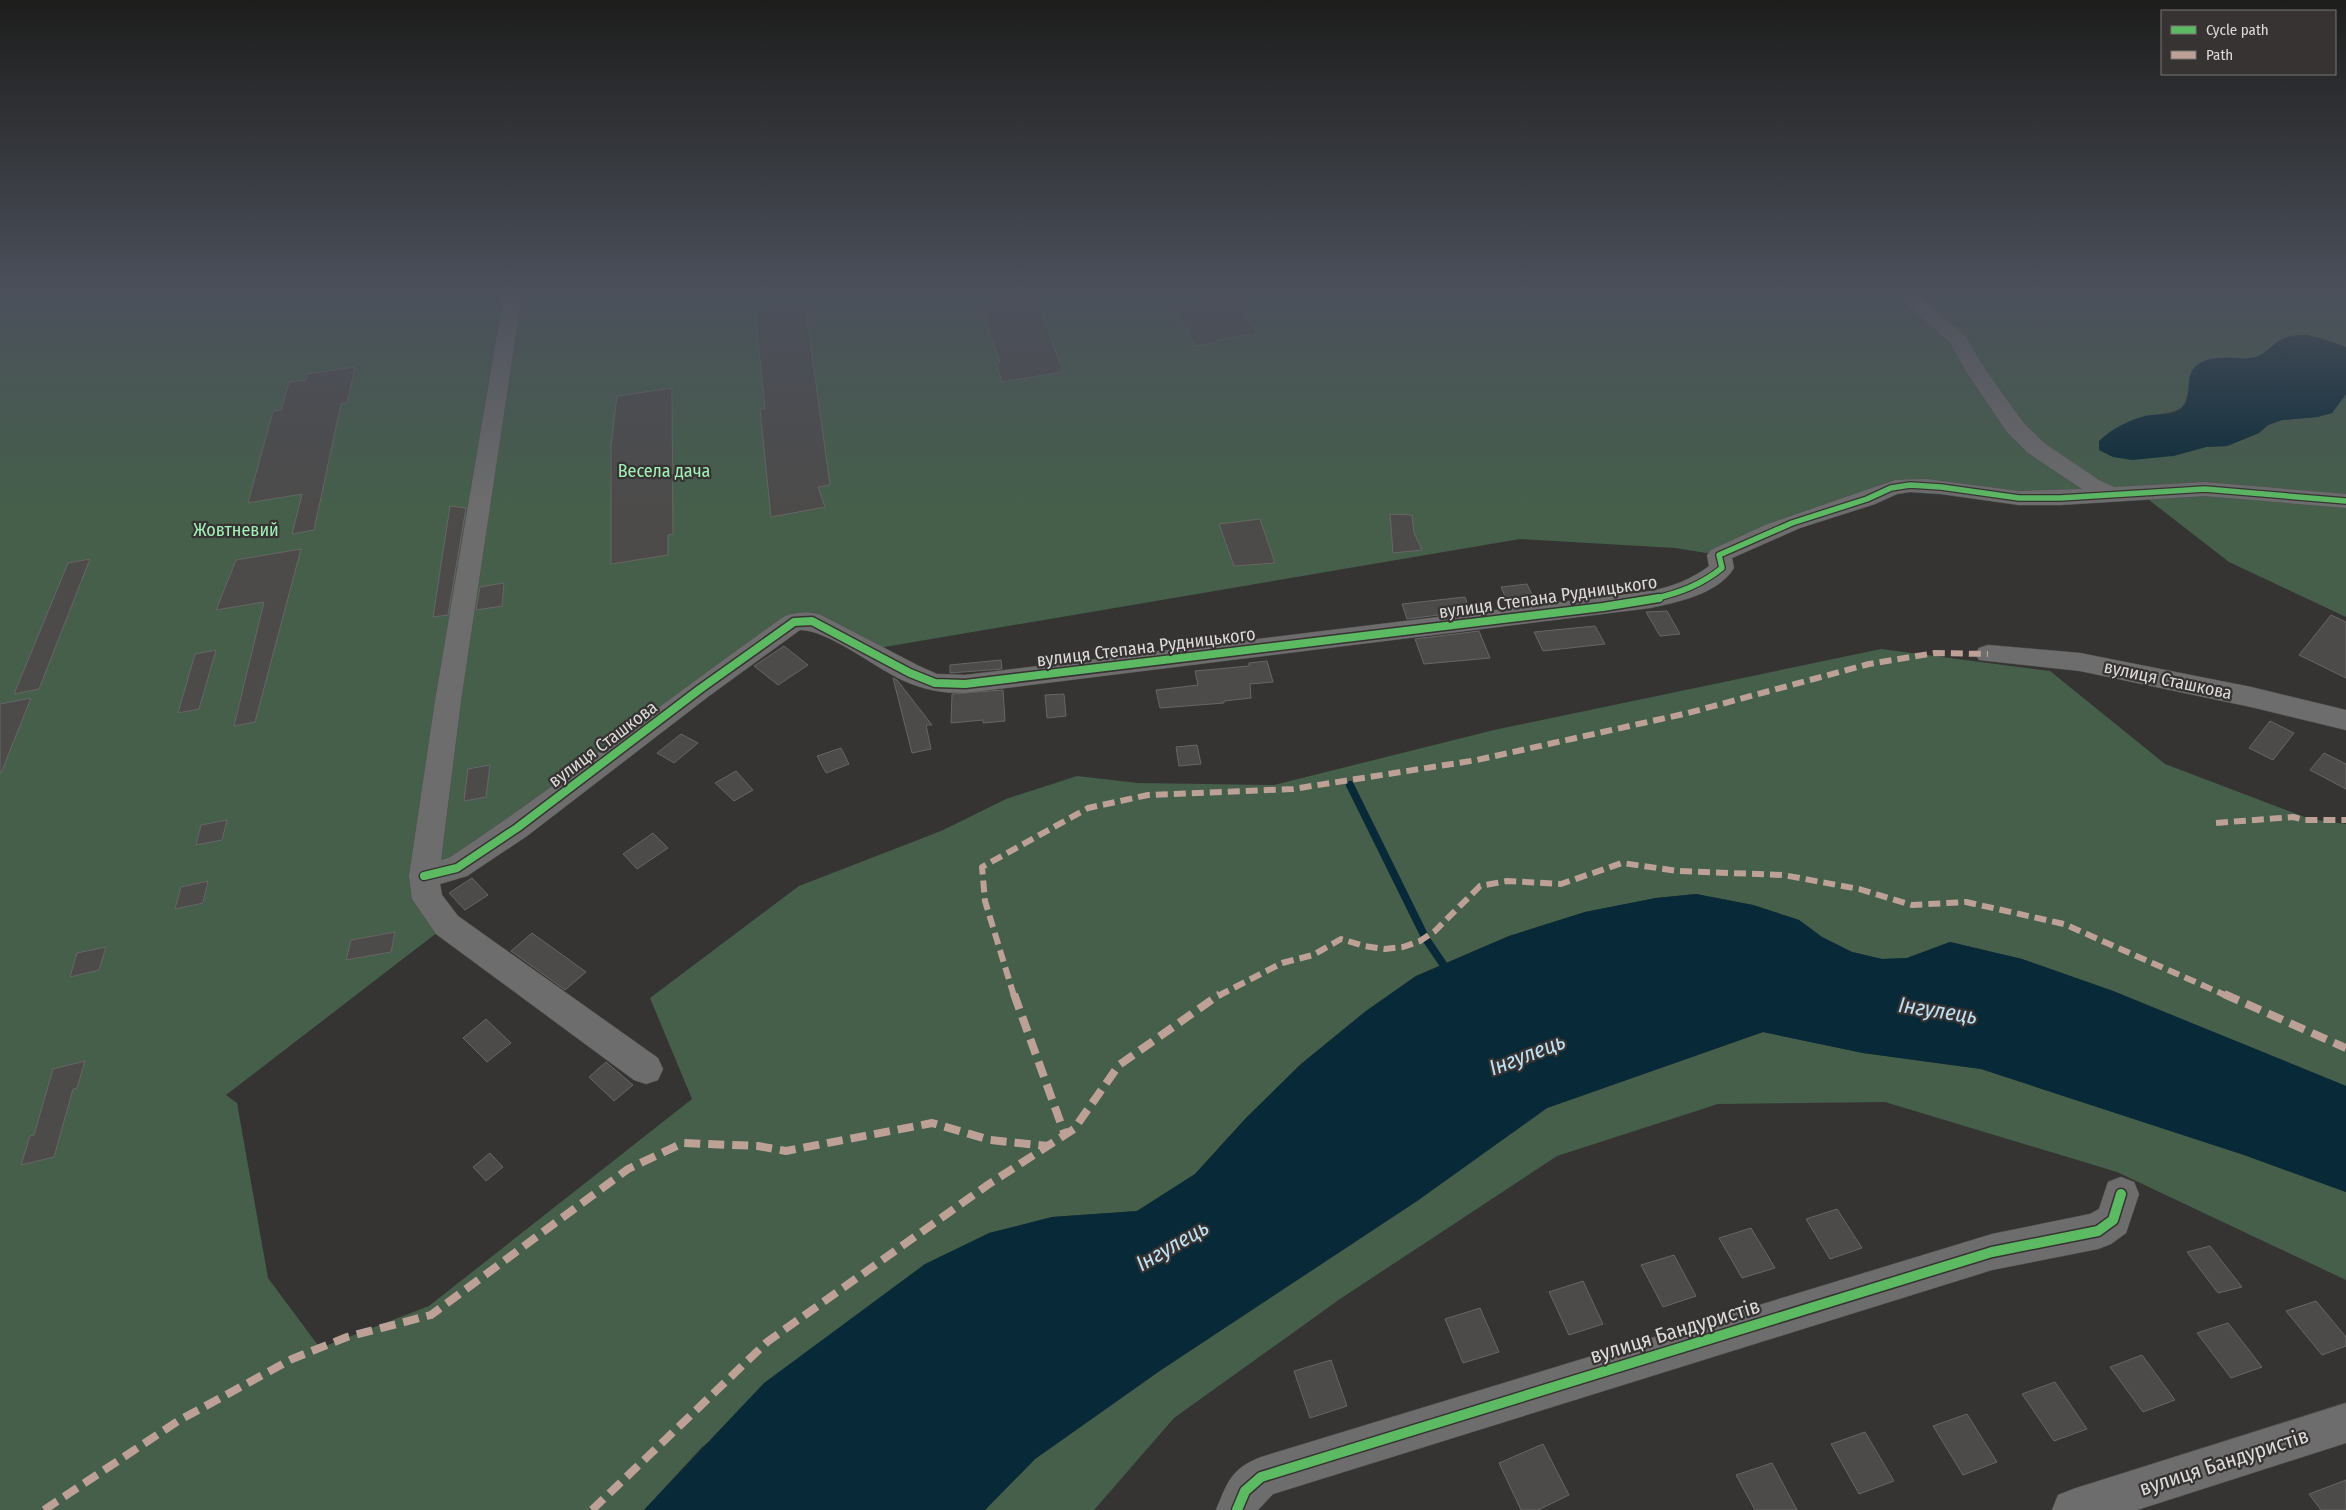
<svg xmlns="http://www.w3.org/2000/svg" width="2346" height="1510" font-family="'Fira Sans Condensed',sans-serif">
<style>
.green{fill:#455f4b}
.water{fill:#082938}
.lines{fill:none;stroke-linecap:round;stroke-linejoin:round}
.stream{stroke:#082938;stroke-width:8}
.building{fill:#4c4b4a;stroke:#676666}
.minor-casing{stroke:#535251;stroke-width:1}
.minor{fill:#6d6d6d;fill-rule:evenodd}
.quiet-far1{stroke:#bda197;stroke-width:6;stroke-dasharray:12 6;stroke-linecap:butt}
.quiet{stroke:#bda197;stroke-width:8;stroke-dasharray:16 8;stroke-linecap:butt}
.cycleway-far2-casing{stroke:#363332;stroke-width:8}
.cycleway-far1-casing{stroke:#363332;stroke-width:11}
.cycleway-casing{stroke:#363332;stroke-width:13}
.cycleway-far2{stroke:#5cba63;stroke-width:5.5}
.cycleway-far1{stroke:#5cba63;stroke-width:8}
.cycleway{stroke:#5cba63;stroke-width:10}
.labels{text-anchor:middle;stroke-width:4.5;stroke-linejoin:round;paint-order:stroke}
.park-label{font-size:18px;fill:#a2f2b7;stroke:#363332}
.street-label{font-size:18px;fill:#dcdada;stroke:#363332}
.near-street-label{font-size:21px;fill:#dcdada;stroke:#363332}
.near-water-label{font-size:22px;font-style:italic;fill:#bde0f3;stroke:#363332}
</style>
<rect width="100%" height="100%" fill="#353433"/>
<!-- green -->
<path class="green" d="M0,293H2346V347C2329,340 2301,329 2282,339C2272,345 2265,355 2253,358C2232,362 2219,356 2196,366C2180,406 2197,410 2147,416L2173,456L2206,447L2227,446L2259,433L2268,425L2282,420L2317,417L2332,413L2346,394V617L2229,562L2140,493L2101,496L1911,486L1719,555L1675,548L1520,539L867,650L813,621L437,874L447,925L226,1095L237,1103L268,1278L320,1348L429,1306L692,1099L650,998L799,886L941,831L1006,799L1077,776L1138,783L1274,785L1494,730L1881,649L2050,671L2165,764L2310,819L2346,824V1086L2113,991L2022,959L1950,942L1907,958L1882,959L1852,952L1822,937L1799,920L1753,905L1696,894L1656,898L1585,912L1509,936L1416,976L1366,1011L1301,1064L1246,1118L1195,1174L1137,1211L1052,1217L989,1233L702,1447L644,1510H0Z
M1763,1032L1863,1053L1981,1069L2244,1155L2346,1192V1280L2117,1172L1885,1102L1718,1104L1557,1156L1340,1299L1174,1418L1094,1510H985L1035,1459L1161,1370L1417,1201L1547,1108Z"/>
<!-- water -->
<path class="water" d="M2308,335L2346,347V394L2332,413L2317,417L2282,420L2268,425L2259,433L2227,446L2206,447L2173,456L2132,460L2113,457L2099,450V441C2113,428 2127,421 2145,416C2156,413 2173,417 2182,408C2194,397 2183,377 2196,366C2211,353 2236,360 2252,358C2266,355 2273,342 2285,338C2292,336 2300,336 2308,335Z
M1696,894L1753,905L1799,920L1822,937L1852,952L1882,959L1907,958L1950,942L2022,959L2113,991L2346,1086V1192L2244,1155L1981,1069L1863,1053L1763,1032L1547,1108L1417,1201L1161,1370L1035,1459L985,1510H644L764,1383L925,1264L989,1233L1052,1217L1137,1211L1195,1174L1246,1118L1301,1064L1366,1011L1416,976L1509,936L1585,912L1656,898Z"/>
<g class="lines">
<!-- stream -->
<path class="stream" d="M1350,785L1426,939L1443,964"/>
</g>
<!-- building -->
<path class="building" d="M1036,296L1063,372L1002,382L996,363L1000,362L980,304Z
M1237,299L1257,334L1217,340L1219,343L1195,346L1175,307Z
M805,304L830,485L818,487L825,507L771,517L760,409H765L755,311Z
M355,367L347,403L341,404L314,530L292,534L302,494L248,503L273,411L281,410L289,382L306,380L307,374Z
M672,388L673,534L668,535V555L611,564V446L617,396Z
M450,506L466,508L448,615L433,617Z
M1390,514L1412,515L1414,533L1422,550L1393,553Z
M1260,519L1275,563L1234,566L1219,524Z
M301,549L255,722L234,726L264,602L216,610L236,560Z
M90,559L39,689L14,694L68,563Z
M504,583L502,606L476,610L480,587Z
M1527,584L1536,603L1509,605L1501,587Z
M1465,597L1470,611L1407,619L1402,604Z
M1667,611L1680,634L1660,636L1646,612Z
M2331,615L2346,622V678L2299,655Z
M1595,626L1605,644L1543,651L1534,632Z
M1479,631L1490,658L1424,664L1415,639Z
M784,646L808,665L778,685L754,666Z
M216,650L199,709L178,713L195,654Z
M1001,660L1002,669L950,673V665Z
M1267,661L1273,682L1250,684L1251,698L1224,701V703L1160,708L1156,690L1198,685L1195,671L1249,666V663Z
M893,678L897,680L932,725H926L931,749L912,753Z
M1003,690L1005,721L983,723V720L951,723L952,694Z
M1064,694L1066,716L1047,718L1045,695Z
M31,698L1,773H0V704Z
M2270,721L2294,733L2273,760L2249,748Z
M681,734L698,743L674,763L657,753Z
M1197,745L1201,764L1179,766L1176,747Z
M841,748L849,764L826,773L817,756Z
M2324,753L2346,764V789L2310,770Z
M490,765L486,797L464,801L468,769Z
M736,771L753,790L734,801L715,783Z
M227,820L222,840L196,845L201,825Z
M653,833L668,848L637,869L623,854Z
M472,878L488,895L465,910L449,893Z
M208,881L203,903L175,909L181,887Z
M395,932L391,952L346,960L351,940Z
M532,933L586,972L565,990L511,951Z
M106,947L99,970L70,977L77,953Z
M486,1019L511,1043L487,1062L463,1038Z
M85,1061L77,1088L73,1089L54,1157L21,1165L30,1136L34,1135L53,1069Z
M606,1062L633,1085L614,1101L589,1077Z
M490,1153L503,1167L486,1181L473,1167Z
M1837,1209L1862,1248L1830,1259L1806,1219Z
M1751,1228L1775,1268L1742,1278L1719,1238Z
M2210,1246L2242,1287L2218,1293L2187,1252Z
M1674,1255L1696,1296L1663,1307L1641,1265Z
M1583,1281L1603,1324L1569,1335L1549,1292Z
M2316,1301L2346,1337V1346L2322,1355L2286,1311Z
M1480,1308L1499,1352L1463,1363L1445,1319Z
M2228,1323L2262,1367L2231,1378L2197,1333Z
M2142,1355L2175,1400L2143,1412L2110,1367Z
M1331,1360L1347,1406L1310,1418L1294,1371Z
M2055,1382L2087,1429L2054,1441L2022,1394Z
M1967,1414L1997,1462L1963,1475L1933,1426Z
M1865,1432L1894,1481L1859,1494L1831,1444Z
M1543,1444L1569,1495L1538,1510H1521L1499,1463Z
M1772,1463L1797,1510H1755L1736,1475Z
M2346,1480V1510H2321L2309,1494Z"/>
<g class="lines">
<!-- minor casing -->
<g class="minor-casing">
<path id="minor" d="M504,293H522L461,701L441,860L449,858C564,782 672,695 785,616C797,612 809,611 821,615L919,666L937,674L965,675L1650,591C1672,587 1692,579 1709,566L1707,555L1711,550L1765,525L1895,480L1926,479L2019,491L2082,489L2028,453L2007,432L1967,373L1951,344L1895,293H1915L1966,337L1987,372L2023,422L2044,443L2099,480L2114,487L2205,482L2346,494V508L2205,496L2060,505H2019L1941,494L1910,492L1897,494L1875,504L1800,528L1732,558L1734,568C1718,594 1678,602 1650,608L965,693C940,693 925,690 902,680C876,668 826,629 800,630L709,696L527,836L467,876L440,884L442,895L458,916L658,1058L663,1069L658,1080L646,1084L634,1080L436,934L412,899L409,876L435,701Z
M1988,645L2080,653L2251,687L2346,710V730L2251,707L2080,671L1979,660L1975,654L1979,648Z
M2121,1177L2134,1182L2139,1194L2126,1233L2111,1244L2098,1249L1992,1270L1273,1494L1258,1510H1216C1228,1481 1231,1469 1261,1457L1992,1234L2090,1214L2099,1209L2108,1182Z
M2346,1403V1443L2137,1510H2052L2058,1495L2073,1489Z"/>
</g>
<!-- minor -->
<use href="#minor" class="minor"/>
<!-- quiet-far1 -->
<path class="quiet-far1" d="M2216,823L2293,817L2305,820H2346
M1014,996L985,901L982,867L1088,808L1148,795L1293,789L1477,760L1688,713L1869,664L1935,653L1988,654
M1218,996L1282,963L1313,955L1341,939L1364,946L1385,949L1403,947L1420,941L1435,931L1480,886L1507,881L1561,884L1622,863L1678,871L1783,875L1859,889L1912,905L1966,902L2064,924L2227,996"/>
<!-- quiet -->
<path class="quiet" d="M1014,994L1065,1135
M2224,994L2346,1048
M44,1510L178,1421L292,1359L347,1337L431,1315L628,1169L683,1143L758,1146L786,1151L932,1123L990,1140L1048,1146
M592,1510L767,1342L989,1184L1074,1129L1119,1065L1220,994"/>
<!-- cycleway-far2 casing -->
<g class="cycleway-far2-casing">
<path id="cycleway-far2" d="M1653,599C1679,593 1701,585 1722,568L1719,555L1792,523L1867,499L1891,488L1910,485L1941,487L2019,498H2060L2205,489L2346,501"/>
</g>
<!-- cycleway-far1 casing -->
<g class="cycleway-far1-casing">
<path id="cycleway-far1" d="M424,876L457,868L517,828L700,689L794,622L812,621L910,673L935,683L965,684L1603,607L1659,598"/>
</g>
<!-- cycleway casing -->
<g class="cycleway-casing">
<path id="cycleway" d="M1237,1510L1245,1491L1261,1477L1992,1252L2098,1231L2113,1220L2121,1194"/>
</g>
<!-- cycleway-far2 -->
<use href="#cycleway-far2" class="cycleway-far2"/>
<!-- cycleway-far1 -->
<use href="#cycleway-far1" class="cycleway-far1"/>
<!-- cycleway -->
<use href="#cycleway" class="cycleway"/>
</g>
<!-- sky -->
<linearGradient id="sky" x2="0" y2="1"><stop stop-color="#1d1d1c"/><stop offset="0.58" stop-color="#4b505b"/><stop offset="1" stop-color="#4b505b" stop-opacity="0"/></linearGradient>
<rect width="2346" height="504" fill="url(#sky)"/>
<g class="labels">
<!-- park labels -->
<g class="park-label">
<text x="664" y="477">Весела дача</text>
<text x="236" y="536">Жовтневий</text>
</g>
<!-- street labels -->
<g class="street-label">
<text transform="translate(1548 597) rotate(-8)" y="6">вулиця Степана Рудницького</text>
<text transform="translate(1146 647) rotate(-7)" y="6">вулиця Степана Рудницького</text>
<text transform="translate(2168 680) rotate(12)" y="6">вулиця Сташкова</text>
<text transform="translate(603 744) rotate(-37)" y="6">вулиця Сташкова</text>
</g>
<!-- near-street labels -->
<g class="near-street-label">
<text transform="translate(1675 1331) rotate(-17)" y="7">вулиця Бандуристів</text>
<text transform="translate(2224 1462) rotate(-18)" y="7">вулиця Бандуристів</text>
</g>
<!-- near-water labels -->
<g class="near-water-label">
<text transform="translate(1938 1010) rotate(9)" y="8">Інгулець</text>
<text transform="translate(1527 1054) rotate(-21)" y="8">Інгулець</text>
<text transform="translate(1172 1245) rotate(-30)" y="8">Інгулець</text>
</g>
</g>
<!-- legend -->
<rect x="2161" y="10" width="175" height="65" fill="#363332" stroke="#787675"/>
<rect x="2171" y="26" width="25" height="8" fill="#5cba63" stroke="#787675"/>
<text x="2206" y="35" font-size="15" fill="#dcdada">Cycle path</text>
<rect x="2171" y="51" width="25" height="8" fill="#bda197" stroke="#787675"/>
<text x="2206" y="60" font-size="15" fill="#dcdada">Path</text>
</svg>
